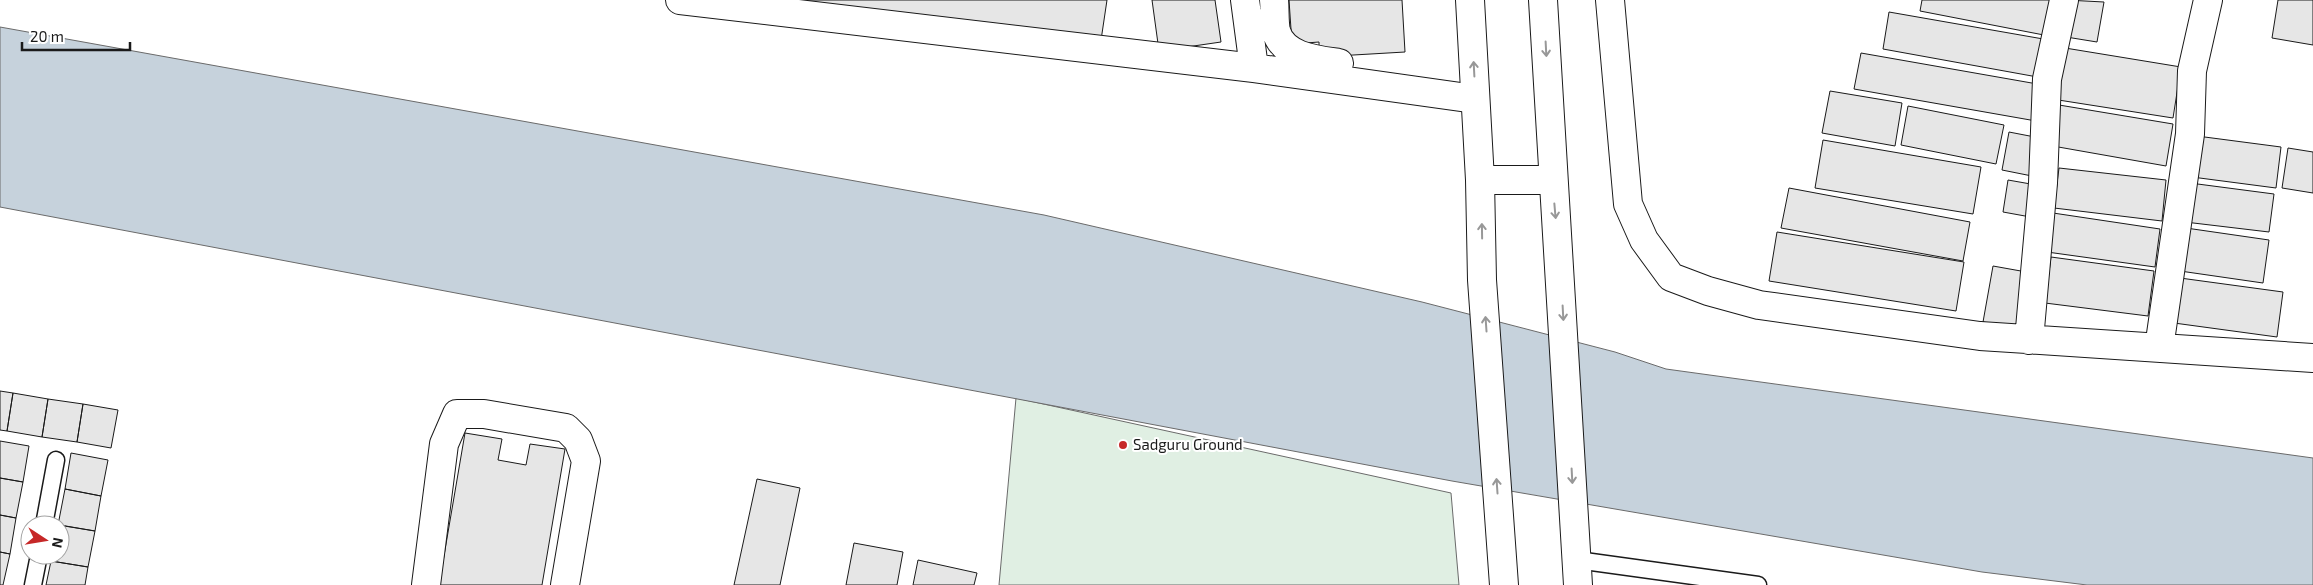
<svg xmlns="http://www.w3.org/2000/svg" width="2313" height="585" font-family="'Exo 2',sans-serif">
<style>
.green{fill:#e0efe3;stroke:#6a6a6a}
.water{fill:#c6d2dc;stroke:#6a6a6a}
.building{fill:#e6e6e6;stroke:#1a1a1a}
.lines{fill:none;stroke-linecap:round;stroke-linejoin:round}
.lane-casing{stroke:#1a1a1a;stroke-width:19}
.street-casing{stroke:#1a1a1a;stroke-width:30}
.secondary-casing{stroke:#1a1a1a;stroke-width:30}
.lane{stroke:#fff;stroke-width:16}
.street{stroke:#fff;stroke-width:28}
.secondary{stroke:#fff;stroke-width:28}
.oneway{stroke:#989898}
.poi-dot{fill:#c62828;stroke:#fff;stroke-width:2}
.labels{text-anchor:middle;stroke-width:4;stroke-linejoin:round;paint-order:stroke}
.poi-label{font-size:15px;fill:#1a1a1a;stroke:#fff;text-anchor:start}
</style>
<rect width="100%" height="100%" fill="#fff"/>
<!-- green -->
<path class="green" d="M1016,398L1451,493L1459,585H999Z"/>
<!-- water -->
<path class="water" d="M0,27L1044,215L1422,302L1615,352L1666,369L2313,458V585H2087L1982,572L1452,481L0,207Z"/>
<!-- building -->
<path class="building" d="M770,0H1107L1100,47Z
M1152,0H1215L1221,42L1159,51Z
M1289,0H1402L1405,52L1319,57V42L1292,44Z
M1922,0H2056L2049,36L1920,11Z
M2066,0L2104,2L2097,42L2060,36Z
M2278,0H2313V45L2272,38Z
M1889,12L2049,40L2043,78L1883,49Z
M2059,47L2181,67L2173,118L2052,99Z
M1861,53L2043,85L2036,121L1854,89Z
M1830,91L1902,103L1895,146L1822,133Z
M2053,104L2173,124L2166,166L2047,145Z
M1908,106L2004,125L1996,164L1901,145Z
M2009,132L2040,138L2032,176L2002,170Z
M2197,136L2281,147L2276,188L2192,177Z
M1823,140L1981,167L1973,214L1815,188Z
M2288,148L2313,152V193L2282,188Z
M2059,168L2166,180L2162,221L2054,208Z
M2008,180L2042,186L2036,218L2003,212Z
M2190,183L2274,194L2269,232L2185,222Z
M1789,188L1970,222L1963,261L1781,228Z
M2053,213L2160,229L2155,267L2047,252Z
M2186,228L2269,240L2263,283L2180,271Z
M1777,232L1964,262L1956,311L1769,281Z
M2051,257L2154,271L2148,316L2045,303Z
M1993,266L2032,273L2023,329L1983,322Z
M2180,278L2283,292L2277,337L2174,323Z
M0,391L13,393L7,431L0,430Z
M13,393L48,399L42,437L7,431Z
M48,399L83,404L77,442L42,437Z
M83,404L118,410L111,448L77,442Z
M465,433L502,439L498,460L526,465L530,444L565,449L542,585H439Z
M0,441L29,446L23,482L0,478Z
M71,453L108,460L101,496L65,489Z
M0,478L23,482L16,518L0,515Z
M757,479L800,488L780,585H734Z
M65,489L101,496L95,531L58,525Z
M0,515L16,518L10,554L0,552Z
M60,525L95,531L88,567L51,561L52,555H60Z
M854,543L903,552L897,585H846Z
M0,552L10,554L3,585H0Z
M918,560L977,573L974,585H913Z
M51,561L88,567L85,585H46Z"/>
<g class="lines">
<!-- lane casing -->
<g class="lane-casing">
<path id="lane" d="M44,525L56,460
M1577,560L1758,585
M33,585L39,555"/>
</g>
<!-- street casing -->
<g class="street-casing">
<path id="street" d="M680,0L1254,68L1475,99
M1245,0L1254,68
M1274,0C1275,10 1274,22 1276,31C1283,57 1317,60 1339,63
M1610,0L1628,204L1644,240L1671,277L1708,291L1759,305L1980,336L2313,358
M2029,340L2043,183L2047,79L2064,0
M2159,348L2190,134L2192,71L2208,0
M426,585L444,444L457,414H484L566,428L578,440L586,461L565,585"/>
</g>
<!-- secondary casing -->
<g class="secondary-casing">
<path id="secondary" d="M1470,0L1480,180L1482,280L1504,585
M1543,0L1578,585
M1480,180H1553"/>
</g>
<!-- lane -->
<use href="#lane" class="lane"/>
<!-- street -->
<use href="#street" class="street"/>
<!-- secondary -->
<use href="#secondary" class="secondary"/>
</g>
<!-- one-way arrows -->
<defs><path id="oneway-shaft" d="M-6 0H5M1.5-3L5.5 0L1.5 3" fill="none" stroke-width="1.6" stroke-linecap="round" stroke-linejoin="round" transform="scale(1.25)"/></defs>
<g class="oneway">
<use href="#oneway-shaft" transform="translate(1546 49) rotate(87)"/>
<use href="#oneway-shaft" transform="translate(1474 69) rotate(-93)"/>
<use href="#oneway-shaft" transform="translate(1555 211) rotate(85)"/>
<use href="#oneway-shaft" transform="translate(1482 231) rotate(-91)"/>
<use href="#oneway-shaft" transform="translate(1563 313) rotate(87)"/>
<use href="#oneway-shaft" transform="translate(1486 324) rotate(-94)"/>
<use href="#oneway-shaft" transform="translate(1572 476) rotate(87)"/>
<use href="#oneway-shaft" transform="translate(1497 486) rotate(-94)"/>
</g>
<!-- markers -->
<circle class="poi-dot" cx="1123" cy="445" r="5"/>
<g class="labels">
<!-- poi labels -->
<g class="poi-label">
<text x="1133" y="450">Sadguru Ground</text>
</g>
</g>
<!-- north arrow -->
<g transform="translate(45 540) rotate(102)"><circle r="24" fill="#ffffff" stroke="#a3a3a3"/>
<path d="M0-4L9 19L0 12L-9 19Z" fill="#c62828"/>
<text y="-8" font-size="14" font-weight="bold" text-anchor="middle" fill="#1a1a1a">N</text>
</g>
<!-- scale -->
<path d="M22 42v8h108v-8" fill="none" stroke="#1a1a1a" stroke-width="2.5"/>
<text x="30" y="42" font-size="15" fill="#1a1a1a" stroke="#ffffff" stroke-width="4" paint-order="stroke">20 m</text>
</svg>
